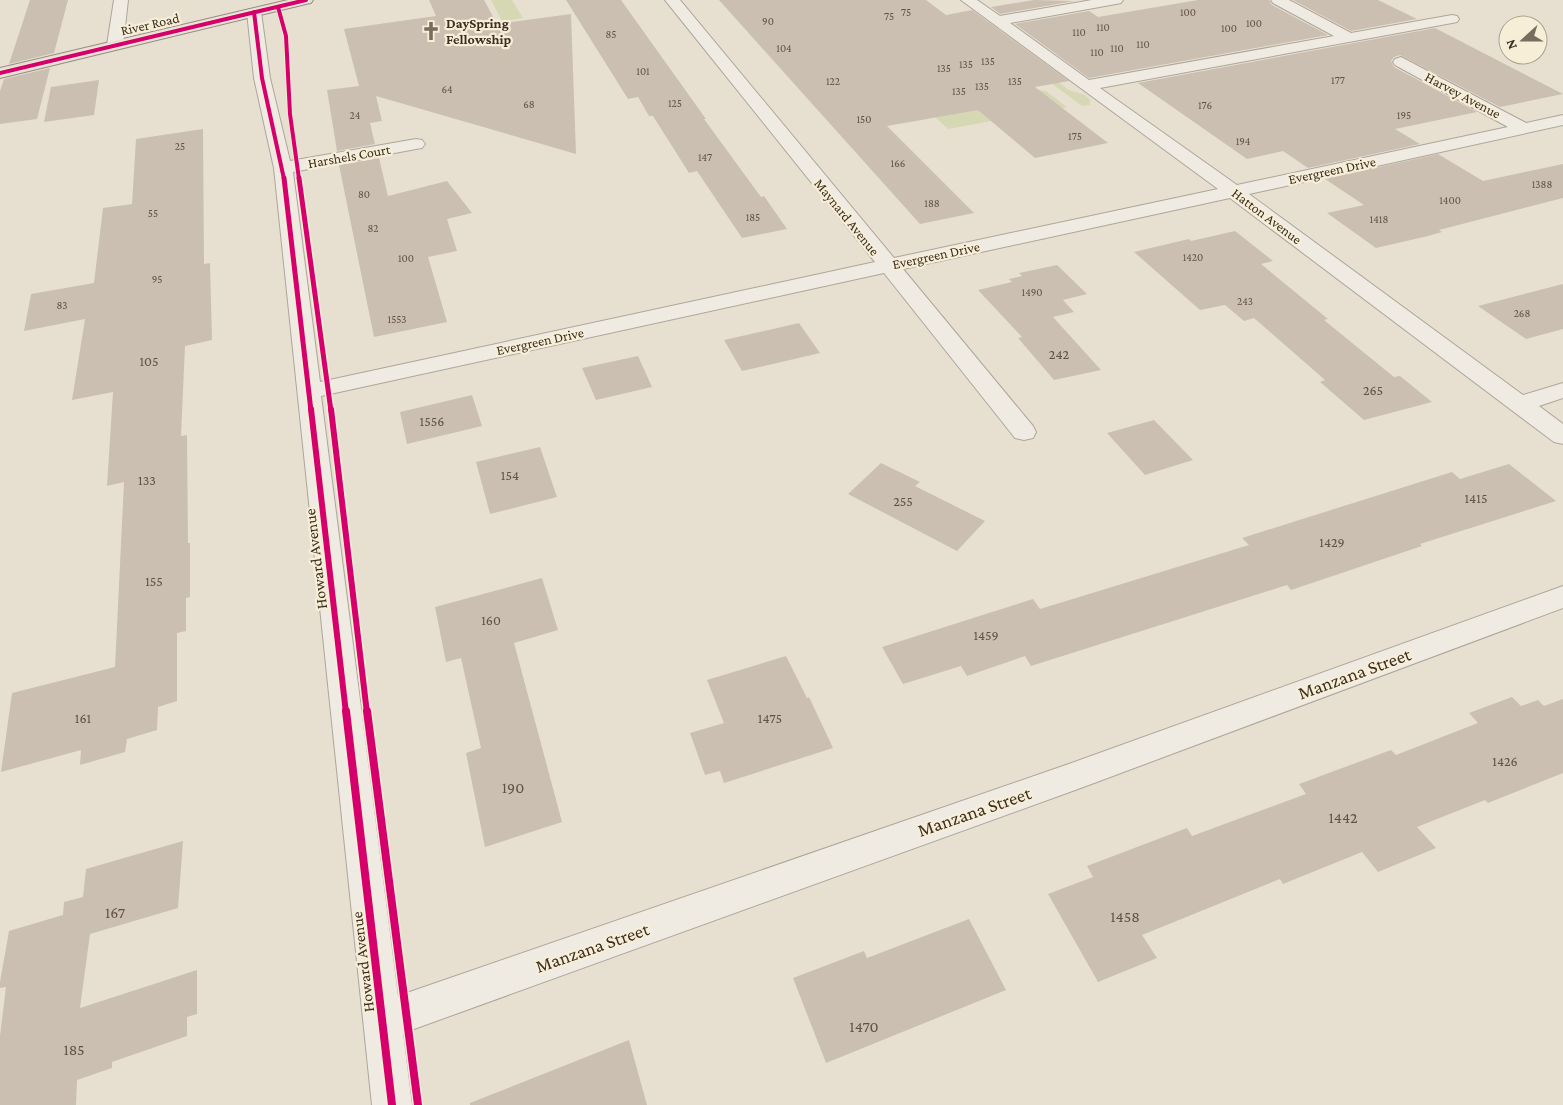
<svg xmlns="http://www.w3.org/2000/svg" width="1563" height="1105" font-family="'Crimson Pro',serif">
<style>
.green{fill:#d6d7b3}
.building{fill:#cbbfb2}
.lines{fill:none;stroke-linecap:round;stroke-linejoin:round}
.minor-casing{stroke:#ada599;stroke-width:2}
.major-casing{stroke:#928b80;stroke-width:2}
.minor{fill:#efebe3;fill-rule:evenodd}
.major{fill:#e6e1d4;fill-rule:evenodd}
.cycleway-far3-casing{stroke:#f7eed8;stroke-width:5.5}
.cycleway-far2-casing{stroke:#f7eed8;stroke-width:8}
.cycleway-far1-casing{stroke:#f7eed8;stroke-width:9}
.cycleway-casing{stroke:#f7eed8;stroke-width:11}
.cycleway-far3{stroke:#d6006c;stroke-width:4}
.cycleway-far2{stroke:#d6006c;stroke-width:5}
.cycleway-far1{stroke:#d6006c;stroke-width:6}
.cycleway{stroke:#d6006c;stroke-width:8}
.labels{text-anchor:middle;stroke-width:4.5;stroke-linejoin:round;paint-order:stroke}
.far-number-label{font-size:11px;fill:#605244}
.far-poi-label{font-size:14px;font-weight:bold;fill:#3d2e20;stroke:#f7eed8;text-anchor:start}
.far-street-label{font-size:14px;fill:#3d2e20;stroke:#f7eed8}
.number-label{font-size:14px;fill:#605244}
.street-label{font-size:16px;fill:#3d2e20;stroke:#f7eed8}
.near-number-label{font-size:16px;fill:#605244}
.near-street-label{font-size:19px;fill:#3d2e20;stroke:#f7eed8}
</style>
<rect width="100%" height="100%" fill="#e7e0d1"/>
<!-- green -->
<path class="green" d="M491,0H512L523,18L502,21Z
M979,29L1006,44L1069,90L1085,95L1090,100V105L1082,106Z
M886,72L1046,91L1067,107L948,129Z"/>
<!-- building -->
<path class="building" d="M30,0H68L54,53L9,64Z
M429,0H484L497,24L571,14L576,154L376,96L382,121L370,123L375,144L337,151L327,90L359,86L344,29L436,16Z
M566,0H621L706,119H704L761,197L764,196L787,229L742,238L697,171L689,173L653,116H649L638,97L628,99Z
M719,0H926L946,15L972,10L1069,81L1035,87L1108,143L1035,158L978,110L887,126L974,213L920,224Z
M1034,0L1074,1L1000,14L991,7Z
M1198,0H1269L1272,5L1328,35L1089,78L1015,24L1089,11L1098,17Z
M1293,0H1378L1417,19L1351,31Z
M1435,28L1563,94L1500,107L1400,55L1394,57L1391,61L1394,67L1477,112L1395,129L1420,144L1308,168L1283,151L1247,159L1138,83Z
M50,68L37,119L0,124V91L4,79Z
M99,80L94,115L44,122L51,87Z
M203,129L204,264L210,263L212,340L185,346L181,436L187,435L188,543H190V597L186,598V631L177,633V701L158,707L157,730L127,739L125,752L80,765L81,750L1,772L12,693L115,667L124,482L107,486L113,392L72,400L85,319L24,331L31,294L94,283L103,208L132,204L136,139Z
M1438,154L1483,181L1563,164V198L1439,230L1442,232L1428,236L1376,248L1327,213L1364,205L1325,179Z
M379,158L388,196L447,181L472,213L447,219L457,251L428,257L447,322L374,337L339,165Z
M1235,231L1273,261L1261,264L1328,319L1324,320L1394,377L1400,376L1432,402L1364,420L1320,382L1325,380L1254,318L1244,321L1225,305L1200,310L1134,252L1189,239L1191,241Z
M1057,265L1087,294L1063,300L1074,312L1053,317L1101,370L1054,380L1018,338L1022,337L978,290L1012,282L1009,279L1022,276L1019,273Z
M1563,284V329L1526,339L1478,306Z
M799,323L820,353L742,371L724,340Z
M638,356L652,387L596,400L582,368Z
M472,395L482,426L407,444L400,412Z
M1154,420L1193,460L1145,475L1107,433Z
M540,447L557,497L490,514L476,462Z
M881,463L920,482L915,486L985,521L957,551L848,494Z
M1509,464L1556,501L1420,544L1422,546L1291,590L1287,585L1031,666L1025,656L967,676L961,666L903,684L882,647L1033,599L1040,609L1249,545L1242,538L1452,472L1460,479Z
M542,578L558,630L514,643L562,822L485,847L466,753L481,748L461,658L446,662L435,607Z
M786,656L807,698L809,697L833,748L724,783L720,771L705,775L690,733L724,723L707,680Z
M1512,697L1521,706L1538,700L1544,706L1563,699V773L1488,803L1485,800L1417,827L1436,848L1378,872L1362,852L1283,884L1280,879L1142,935L1157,958L1098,982L1048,894L1093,877L1087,866L1187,828L1192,836L1306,794L1299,784L1391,750L1396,755L1478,723L1469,713Z
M183,841L178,908L90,934L80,1008L197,970V1014L187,1017V1036L112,1062V1068L77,1080L76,1105H0V1036L6,987L0,988V982L9,931L63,915L64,902L83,897L86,869Z
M969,919L1006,990L826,1063L793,978L864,951L867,958Z
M629,1040L647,1105H470V1103Z"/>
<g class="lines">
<!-- minor casing -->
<g class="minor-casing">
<path id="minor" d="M114,0H128L123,45L120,48H110L107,45Z
M665,0H680L894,258L1218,189L961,0H977L1000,16L1092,0H1123L1121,3L1116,4L1010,23L1089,80L1334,36L1273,3L1271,0H1289L1351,33L1452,15L1457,16L1459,19L1457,22L1452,23L1100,88L1237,185L1508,127L1395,65L1393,62L1395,59L1401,57L1526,123L1563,115V125L1249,194L1523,395L1563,383V398L1539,406L1563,424V444L1554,442L1230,198L903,269L1033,426L1036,432L1033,438L1024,440L1015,438L884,273L321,396L398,996L1066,765L1563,586V608L1078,789L403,1033L412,1105H372L274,168L254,78L247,12L249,9H259L261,12L270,78L290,161L416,139L422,140L425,144L422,148L416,149L293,172L320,382L875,262Z"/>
</g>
<!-- major casing -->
<g class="major-casing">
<path id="major" d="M288,0H313L311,3L306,4L0,78V68Z"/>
</g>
<!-- minor -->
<use href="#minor" class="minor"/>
<!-- major -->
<use href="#major" class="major"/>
<!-- cycleway-far3 casing -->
<g class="cycleway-far3-casing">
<path id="cycleway-far3" d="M278,7L286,36L290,114L299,179
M254,12L262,78L284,179
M0,73L306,0"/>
</g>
<!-- cycleway-far2 casing -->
<g class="cycleway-far2-casing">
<path id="cycleway-far2" d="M284,178L311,411
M299,178L331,411"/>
</g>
<!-- cycleway-far1 casing -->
<g class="cycleway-far1-casing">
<path id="cycleway-far1" d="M311,409L346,713
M331,409L367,713"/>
</g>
<!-- cycleway casing -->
<g class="cycleway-casing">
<path id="cycleway" d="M346,711L392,1105
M367,711L418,1105"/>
</g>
<!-- cycleway-far3 -->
<use href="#cycleway-far3" class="cycleway-far3"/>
<!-- cycleway-far2 -->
<use href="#cycleway-far2" class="cycleway-far2"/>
<!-- cycleway-far1 -->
<use href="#cycleway-far1" class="cycleway-far1"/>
<!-- cycleway -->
<use href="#cycleway" class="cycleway"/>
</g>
<!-- icons -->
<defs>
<g id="church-bare" transform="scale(1.5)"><path d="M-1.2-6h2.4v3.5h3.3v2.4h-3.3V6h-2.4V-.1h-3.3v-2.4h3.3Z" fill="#786c5e" stroke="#f7eed8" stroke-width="2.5" paint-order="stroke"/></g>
</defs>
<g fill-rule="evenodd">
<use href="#church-bare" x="431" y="31"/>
</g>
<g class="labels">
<!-- far-number labels -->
<g class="far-number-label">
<text x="906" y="16">75</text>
<text x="1188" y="16">100</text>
<text x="889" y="20">75</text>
<text x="768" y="25">90</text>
<text x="1254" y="27">100</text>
<text x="1103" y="31">110</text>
<text x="1229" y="32">100</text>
<text x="1079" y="36">110</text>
<text x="611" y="38">85</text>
<text x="1143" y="48">110</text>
<text x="784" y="52">104</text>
<text x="1117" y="52">110</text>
<text x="1097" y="56">110</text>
<text x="988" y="65">135</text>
<text x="966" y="68">135</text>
<text x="944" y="72">135</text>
<text x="643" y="75">101</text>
<text x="1338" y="84">177</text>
<text x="833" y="85">122</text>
<text x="1015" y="85">135</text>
<text x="982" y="90">135</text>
<text x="447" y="93">64</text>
<text x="959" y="95">135</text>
<text x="675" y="107">125</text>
<text x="529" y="108">68</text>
<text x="1205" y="109">176</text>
<text x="355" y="119">24</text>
<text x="1404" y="119">195</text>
<text x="864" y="123">150</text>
<text x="1075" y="140">175</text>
<text x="1243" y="145">194</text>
<text x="180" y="150">25</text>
<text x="705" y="161">147</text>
<text x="898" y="167">166</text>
<text x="1542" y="188">1388</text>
<text x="364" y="198">80</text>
<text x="1450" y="204">1400</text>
<text x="932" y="207">188</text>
<text x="153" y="217">55</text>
<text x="753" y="221">185</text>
<text x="1379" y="223">1418</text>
<text x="373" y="232">82</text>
<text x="1193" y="261">1420</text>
<text x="406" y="262">100</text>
<text x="157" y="283">95</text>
<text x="1032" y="296">1490</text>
<text x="1245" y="305">243</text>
<text x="62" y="309">83</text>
<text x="1522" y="317">268</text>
<text x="397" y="323">1553</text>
</g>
<!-- far-poi labels -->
<g class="far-poi-label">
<text x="446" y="28">DaySpring<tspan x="446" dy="16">Fellowship</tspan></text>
</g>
<!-- far-street labels -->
<g class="far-street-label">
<text transform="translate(150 24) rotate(-13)" y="5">River Road</text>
<text transform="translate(1463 95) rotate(28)" y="5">Harvey Avenue</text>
<text transform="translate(349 156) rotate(-10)" y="5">Harshels Court</text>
<text transform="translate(1332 170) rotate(-12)" y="5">Evergreen Drive</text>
<text transform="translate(1267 216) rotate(37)" y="5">Hatton Avenue</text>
<text transform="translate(847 217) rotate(51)" y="5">Maynard Avenue</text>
<text transform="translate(936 255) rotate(-12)" y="5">Evergreen Drive</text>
<text transform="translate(540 341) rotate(-12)" y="5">Evergreen Drive</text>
</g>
<!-- number labels -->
<g class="number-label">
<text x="1059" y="359">242</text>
<text x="149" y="366">105</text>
<text x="1373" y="395">265</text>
<text x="432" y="426">1556</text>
<text x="510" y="480">154</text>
<text x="147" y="485">133</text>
<text x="1476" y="503">1415</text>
<text x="903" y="506">255</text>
<text x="1332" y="547">1429</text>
<text x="154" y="586">155</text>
<text x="491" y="625">160</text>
<text x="986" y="640">1459</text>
<text x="83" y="723">161</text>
<text x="770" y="723">1475</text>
<text x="1505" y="766">1426</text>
</g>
<!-- street labels -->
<g class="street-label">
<text transform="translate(315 559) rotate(-97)" y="6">Howard Avenue</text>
<text transform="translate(362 962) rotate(-97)" y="6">Howard Avenue</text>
</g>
<!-- near-number labels -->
<g class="near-number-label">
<text x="513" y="793">190</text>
<text x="1343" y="823">1442</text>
<text x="115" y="918">167</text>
<text x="1125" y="922">1458</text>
<text x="864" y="1032">1470</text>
<text x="74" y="1055">185</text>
</g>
<!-- near-street labels -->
<g class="near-street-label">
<text transform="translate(1354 673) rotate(-20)" y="7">Manzana Street</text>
<text transform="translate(974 811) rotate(-19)" y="7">Manzana Street</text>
<text transform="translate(592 947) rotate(-19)" y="7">Manzana Street</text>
</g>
</g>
<!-- north arrow -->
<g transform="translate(1523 40) rotate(249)"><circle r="24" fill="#f7eed8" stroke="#ada18e"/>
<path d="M0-4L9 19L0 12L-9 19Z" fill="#786c5e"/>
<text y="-8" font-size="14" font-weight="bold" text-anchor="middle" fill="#3d2e20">N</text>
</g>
</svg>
